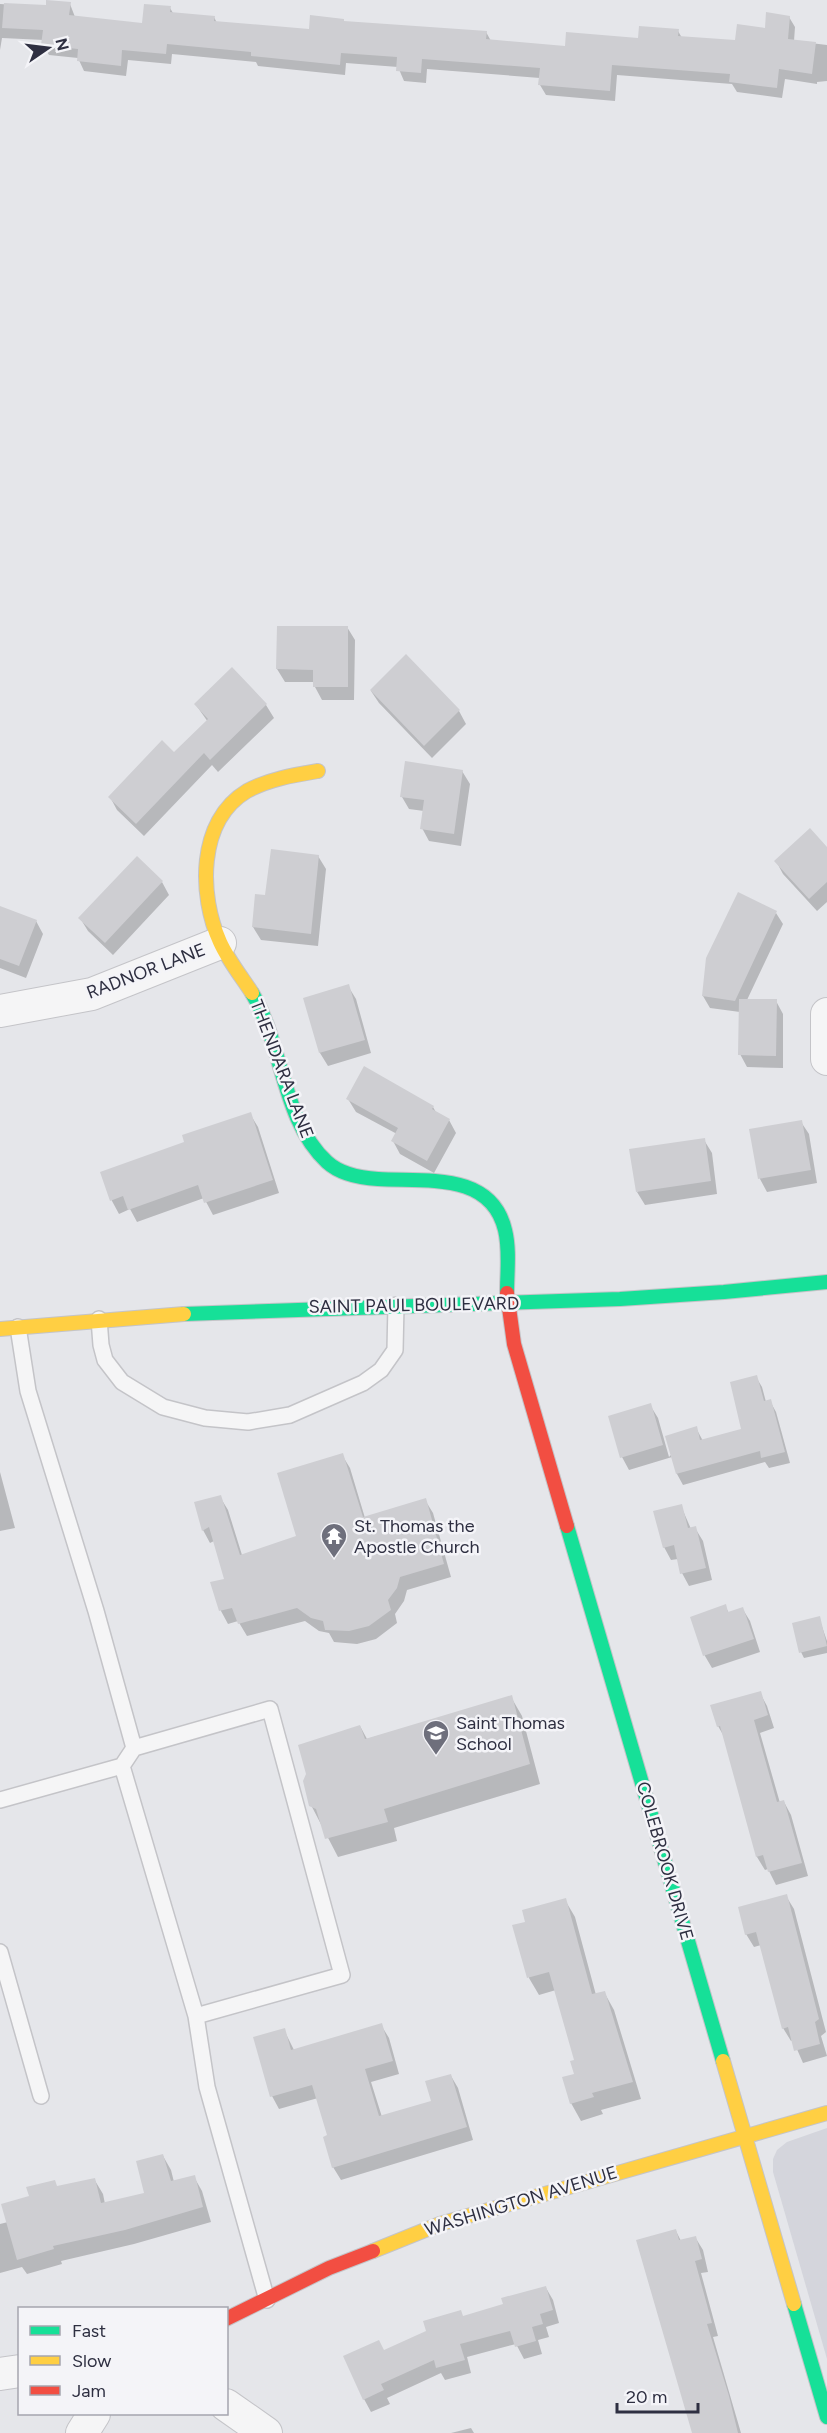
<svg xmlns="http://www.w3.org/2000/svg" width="827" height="2433" font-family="Figtree,sans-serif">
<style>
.built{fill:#d4d5dc}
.shadow{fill:#0003}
.building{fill:#ceced2}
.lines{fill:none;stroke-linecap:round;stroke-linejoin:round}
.lane-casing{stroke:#c4c4c8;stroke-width:18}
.street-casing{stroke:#c4c4c8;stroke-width:34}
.fast-casing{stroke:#c4c4c8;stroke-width:16}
.slow-casing{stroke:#c4c4c8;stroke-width:16}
.jam-casing{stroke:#c4c4c8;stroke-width:16}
.lane{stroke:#f5f5f6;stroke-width:15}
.street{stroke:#f5f5f6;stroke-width:32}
.fast{stroke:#16e098;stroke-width:14}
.slow{stroke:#ffcf43;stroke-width:14}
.jam{stroke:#f24e42;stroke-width:14}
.labels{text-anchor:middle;stroke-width:5;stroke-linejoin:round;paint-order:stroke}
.street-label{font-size:18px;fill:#2e2f41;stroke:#f4f4f8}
.poi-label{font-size:18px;fill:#2e2f41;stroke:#f4f4f8;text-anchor:start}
</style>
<rect width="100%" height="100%" fill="#e5e6ea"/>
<!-- built -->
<path class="built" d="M827,2128V2359L773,2172V2159L777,2150L787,2142Z"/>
<!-- shadow -->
<path class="shadow" d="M0,4L47,7L70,4L75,17L143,25L170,8L173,13L214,17L217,23L310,31L344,22L486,32L491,41L567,48L640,40L678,31L682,38L736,42L789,17L795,27L794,41L827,45V81L817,82V84L785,79L782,98L737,92L732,84L617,75L615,101L546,95L540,85V78L427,69L426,83L404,81L398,67L346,63L345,75L258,66L256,62L172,54L171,64L128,60L126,76L84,71L78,58L49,55L43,45L44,40L2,38L0,50Z
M347,627L355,640L354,700H322L315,687V682H285L277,669Z
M232,669L266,705L274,718L218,772L212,765L144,836L117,810L110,797L174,754L208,722L196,705Z
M371,691L459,711L466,724L432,758L379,703Z
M462,771L470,784L461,846L429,841L422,828L424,811L409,809L402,797Z
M827,849V902L817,911L783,874L776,861Z
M318,856L326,869L318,946L261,940L253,927L267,897Z
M162,882L169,895L113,955L88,931L80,918Z
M0,907L36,921L43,934L26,978L0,968Z
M776,913L783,924L747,1000L776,1001L783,1014V1068L747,1067L740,1054V1012L710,1008L703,996Z
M348,986L356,999L371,1053L328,1066L320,1053L305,999Z
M348,1099L433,1107L437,1114L449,1120L456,1133L434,1173L400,1154L393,1141L397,1134L356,1112Z
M250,1114L258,1127L279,1193L213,1215L204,1198L137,1222L130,1209L119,1214L112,1201L102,1173L186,1143Z
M801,1122L809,1134L817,1183L767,1192L760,1179L751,1130Z
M704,1140L712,1153L717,1194L645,1205L637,1192Z
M756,1377L762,1387L766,1402L770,1401L776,1412L790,1463L769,1468L765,1462L683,1485L677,1474L672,1457L629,1470L622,1457L650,1405L658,1418L669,1457L696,1428L703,1441L743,1430Z
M342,1455L350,1468L365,1518L425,1500L433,1513L451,1577L407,1590L404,1601L395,1614L397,1623L376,1639L357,1644L334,1642L329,1633L319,1631L305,1621L247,1636L238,1621L228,1624L221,1611L212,1583L226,1580L214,1541L210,1543L203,1530L220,1497L228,1510L242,1555L298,1537Z
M0,1472L15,1528L0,1531Z
M681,1506L691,1529L695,1528L703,1541L712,1580L689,1586L682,1573L678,1559L671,1560L664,1547Z
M725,1606L729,1613L742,1608L750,1621L760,1652L712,1668L705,1656L692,1617Z
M819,1618L827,1641V1653L804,1658L801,1652Z
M760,1693L767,1706L774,1728L760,1733L780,1803L784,1802L791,1815L808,1876L776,1885L768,1869L765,1870L757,1857L726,1740L718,1726Z
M511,1697L522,1716L540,1784L394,1828L397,1841L338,1857L311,1805L360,1726L367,1739Z
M786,1896L794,1909L826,2032L821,2036L827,2056L803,2063L793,2040L791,2041L783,2028L761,1945L754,1947L746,1934Z
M565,1900L575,1917L596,1995L604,1992L614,2010L641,2099L601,2110L603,2114L581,2121L571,2103L576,2061L556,1990L539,1995L529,1978L527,1923Z
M381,2025L389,2038L399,2074L371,2082L382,2117L433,2102L451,2076L458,2088L473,2140L341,2180L333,2167L329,2136L318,2098L279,2109L272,2096L284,2030L294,2050Z
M163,2156L171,2170L174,2182L194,2177L202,2191L211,2222L134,2244L61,2261L62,2264L27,2274L22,2267L0,2273V2224L8,2222L58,2187L94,2179L103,2194L105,2204L146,2194Z
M676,2231L681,2241L695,2237L703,2250L708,2272L701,2273L718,2336L713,2337L741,2433H693L637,2241Z
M546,2288L553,2300L559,2323L546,2327L549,2337L538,2340L542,2354L524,2359L516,2344L467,2357L471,2373L445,2380L441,2373L387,2398L390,2404L371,2412L364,2399L384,2352L463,2317L505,2305Z
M471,2428L474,2433H451Z"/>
<!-- building -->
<path class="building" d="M46,0L71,2L69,15L142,23L144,4L171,6L170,12L215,16L214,21L309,29L310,15L344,19V21L487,31L486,39L565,46L566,32L638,38L639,26L679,29L678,36L735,40L737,24L765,28L766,12L790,16L788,39L816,42L812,74L779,69L777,88L729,82L730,74L612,65L610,91L538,85L540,68L422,59L421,73L396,71L397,57L341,53L340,65L251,56V52L167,44L166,54L122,50L121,66L77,61L78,49L41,45L43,30L2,28L4,3L46,5Z
M277,626H348V687H313V670L276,669Z
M406,654L460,710L424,746L370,690Z
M232,667L267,704L210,760L204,753L136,824L108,797L162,740L174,752L208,719L194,704Z
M405,761L463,770L454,834L420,829L424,800L400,797Z
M810,828L827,847V882L809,899L774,861Z
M271,849L319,855L311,934L252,927L255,894L265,895Z
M137,856L163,881L105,943L78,918Z
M738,892L777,911L735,1001L702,996L706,958Z
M0,906L37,920L19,966L0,959Z
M349,984L365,1040L319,1053L303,998Z
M739,999H777L776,1056L738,1055Z
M364,1066L434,1106L432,1109L450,1119L427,1161L391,1141L398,1128L346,1099Z
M251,1112L273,1180L204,1203L198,1185L128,1210L123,1196L110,1201L100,1172L184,1142L182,1135Z
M802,1120L811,1170L758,1179L749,1129Z
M705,1138L711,1181L636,1192L629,1149Z
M757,1375L764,1401L771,1399L785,1452L761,1458L760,1451L676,1474L665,1436L697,1426L700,1440L741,1429L730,1382Z
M651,1403L663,1445L620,1458L608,1416Z
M343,1453L363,1517L426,1498L444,1564L400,1577L397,1588L388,1600L391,1610L369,1626L349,1631L325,1630L323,1621L311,1618L297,1608L238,1624L232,1608L219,1611L210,1582L224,1579L209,1527L202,1531L194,1502L221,1495L240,1555L296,1536L277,1473Z
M682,1504L688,1528L696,1526L706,1568L680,1574L674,1545L663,1548L653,1511Z
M726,1604L728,1612L743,1607L754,1639L703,1656L690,1617Z
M820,1616L827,1646L799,1653L792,1623Z
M761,1691L768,1715L754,1720L777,1802L784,1800L802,1863L768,1872L763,1855L756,1857L720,1726L717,1727L710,1705Z
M512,1695L530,1764L384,1809L388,1822L325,1839L316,1809L309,1806L303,1781L306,1774L298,1745L360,1725L365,1739Z
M787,1894L819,2019L815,2022L820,2044L794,2051L788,2027L782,2029L756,1932L745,1935L738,1907Z
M566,1898L592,1994L605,1991L633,2082L592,2093L594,2097L570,2104L562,2077L574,2074L570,2061L574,2060L549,1972L527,1978L512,1925L525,1922L522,1910Z
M382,2023L393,2061L365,2069L379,2116L431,2101L425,2081L451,2074L467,2127L332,2168L323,2137L327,2135L312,2085L270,2097L253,2037L285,2028L291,2050Z
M163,2154L171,2181L195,2175L203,2207L125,2230L53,2246L54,2249L17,2260L1,2204L29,2196L26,2187L55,2180L57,2186L95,2178L101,2203L144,2193L136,2161Z
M676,2229L679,2240L696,2236L702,2259L695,2261L712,2323L707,2324L729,2396L738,2433H692L636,2240Z
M546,2286L553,2310L540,2314L543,2324L532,2327L536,2341L515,2347L510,2331L460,2344L465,2360L436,2368L434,2360L381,2384L384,2390L363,2400L343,2356L379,2340L384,2350L426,2331L423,2321L461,2310L463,2316L503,2304L501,2298Z"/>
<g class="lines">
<!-- lane casing -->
<g class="lane-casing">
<path id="lane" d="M99,1319L101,1345L105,1360L122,1382L163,1407L205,1418L248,1422L290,1415L363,1383L381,1370L395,1350L396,1305
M18,1327L28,1391L96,1611L134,1748L122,1766L196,2016L207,2087L267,2300
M134,1748L270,1709L342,1975L196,2016
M0,1800L122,1766
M0,1952L41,2096"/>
</g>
<!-- street casing -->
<g class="street-casing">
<path id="street" d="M0,1011L92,994L220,943
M827,1014V1059
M0,2374L20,2371
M226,2405L266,2433
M82,2433L94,2414"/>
</g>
<!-- fast casing -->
<g class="fast-casing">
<path id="fast" d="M252,993C283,1044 282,1121 327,1162C340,1174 361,1178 378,1179C424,1182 491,1171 505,1230C510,1250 507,1272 507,1293
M184,1314L620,1299L724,1292L827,1282
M567,1526L723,2061
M794,2304L827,2417"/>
</g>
<!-- slow casing -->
<g class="slow-casing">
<path id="slow" d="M252,993C241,976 228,960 220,942C199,896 197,821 247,791C269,779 294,775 318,771
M0,1329L184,1314
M723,2061L794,2304
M373,2251L440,2224L827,2113"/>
</g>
<!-- jam casing -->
<g class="jam-casing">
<path id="jam" d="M507,1293L514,1344L567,1526
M226,2319L329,2268L373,2251"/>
</g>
<!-- lane -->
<use href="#lane" class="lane"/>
<!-- street -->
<use href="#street" class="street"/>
<!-- fast -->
<use href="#fast" class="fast"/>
<!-- slow -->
<use href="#slow" class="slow"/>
<!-- jam -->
<use href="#jam" class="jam"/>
</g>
<!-- icons -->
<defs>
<g id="temple-pin" transform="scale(1.35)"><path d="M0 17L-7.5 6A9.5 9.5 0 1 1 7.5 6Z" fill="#6e6f7c" stroke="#f4f4f8"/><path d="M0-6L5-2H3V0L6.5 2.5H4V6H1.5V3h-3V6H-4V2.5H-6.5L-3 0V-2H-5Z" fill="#fff"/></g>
<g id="school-pin" transform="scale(1.35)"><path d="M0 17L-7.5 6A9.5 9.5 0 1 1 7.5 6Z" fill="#6e6f7c" stroke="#f4f4f8"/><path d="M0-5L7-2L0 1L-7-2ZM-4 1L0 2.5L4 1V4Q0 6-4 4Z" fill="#fff"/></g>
</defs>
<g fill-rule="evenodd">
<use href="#temple-pin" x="334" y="1536"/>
<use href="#school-pin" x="436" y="1733"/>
</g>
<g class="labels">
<!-- street labels -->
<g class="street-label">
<text transform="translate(146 971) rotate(-21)" y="6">RADNOR LANE</text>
<text transform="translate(282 1069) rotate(69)" y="6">THENDARA LANE</text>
<text transform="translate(414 1305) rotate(-1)" y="6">SAINT PAUL BOULEVARD</text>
<text transform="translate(665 1861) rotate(74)" y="6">COLEBROOK DRIVE</text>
<text transform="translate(521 2201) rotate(-17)" y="6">WASHINGTON AVENUE</text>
</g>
<!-- poi labels -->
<g class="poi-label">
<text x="354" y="1532">St. Thomas the<tspan x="354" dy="21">Apostle Church</tspan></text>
<text x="456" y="1729">Saint Thomas<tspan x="456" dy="21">School</tspan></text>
</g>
</g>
<!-- legend -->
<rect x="18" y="2307" width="210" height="108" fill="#f4f4f8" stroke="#a5a5af" stroke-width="1.5"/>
<rect x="30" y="2326" width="30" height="9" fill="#16e098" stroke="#a5a5af" stroke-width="1.5"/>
<text x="72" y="2337" font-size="18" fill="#2e2f41">Fast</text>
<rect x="30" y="2356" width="30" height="9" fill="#ffcf43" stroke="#a5a5af" stroke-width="1.5"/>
<text x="72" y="2367" font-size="18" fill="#2e2f41">Slow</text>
<rect x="30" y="2386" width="30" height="9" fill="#f24e42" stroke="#a5a5af" stroke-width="1.5"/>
<text x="72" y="2397" font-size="18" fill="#2e2f41">Jam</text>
<!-- north arrow -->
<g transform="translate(48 48) rotate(76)" stroke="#f4f4f8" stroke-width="4.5" paint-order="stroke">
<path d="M0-4.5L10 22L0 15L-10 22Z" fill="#2e2f41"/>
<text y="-9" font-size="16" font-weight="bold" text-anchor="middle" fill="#2e2f41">N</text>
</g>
<!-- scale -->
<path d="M617 2403v9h81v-9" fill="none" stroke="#2e2f41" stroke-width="3"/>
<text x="626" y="2403" font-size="18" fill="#2e2f41" stroke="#f4f4f8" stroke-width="4.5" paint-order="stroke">20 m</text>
</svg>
